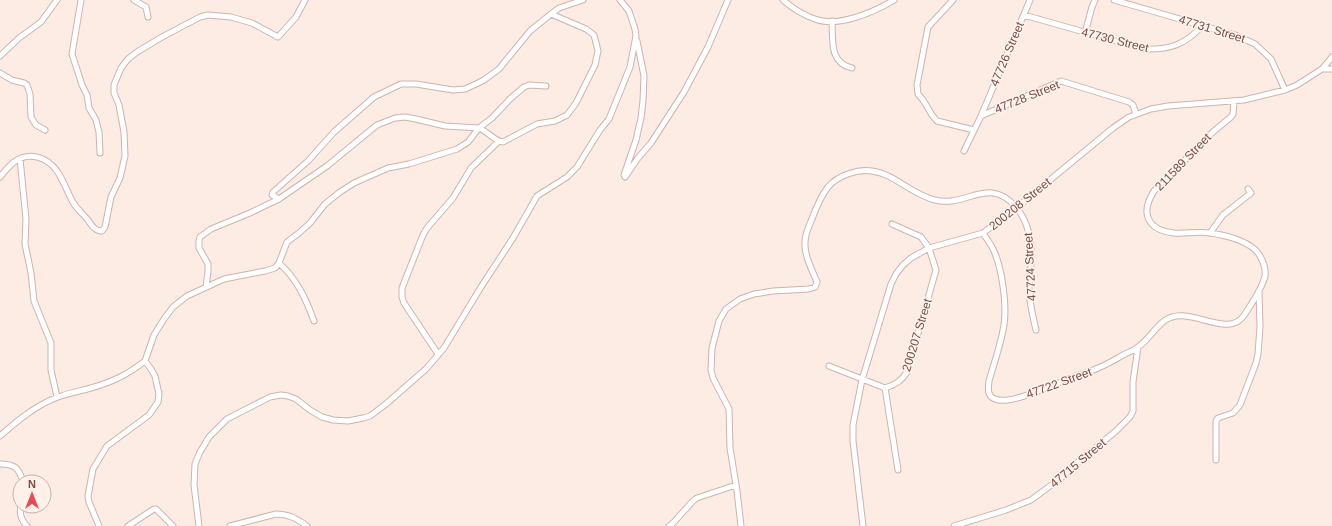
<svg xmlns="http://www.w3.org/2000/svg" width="1332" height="526" font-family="Helvetica,sans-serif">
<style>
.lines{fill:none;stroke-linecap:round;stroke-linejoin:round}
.minor-casing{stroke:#cfb3ad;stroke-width:7}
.minor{stroke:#fff;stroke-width:5}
.labels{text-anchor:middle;stroke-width:3.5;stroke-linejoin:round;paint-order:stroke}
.street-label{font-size:12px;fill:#744d4a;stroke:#fff1ea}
</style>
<rect width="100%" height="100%" fill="#fcece4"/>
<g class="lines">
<!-- minor casing -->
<g class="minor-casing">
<path id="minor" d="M81,0L72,54L82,85L87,95L89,108L96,120L99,132L100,153
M134,0L146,7L148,17
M783,0C792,8 803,15 815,19C838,28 874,12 894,0
M953,0L928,27L917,85L918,94L923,100L932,115L937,121L974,130
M1114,0L1235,35L1255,44L1271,59L1285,90
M1024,15L1144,49C1169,50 1185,45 1202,26
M832,21C833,40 829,63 852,68
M1085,33L1092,7L1095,0
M637,41L644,76L643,101L641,118L636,140L624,175L625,177L638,158L651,143L684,92L708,47L728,0
M0,56L19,38L41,22L57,0
M1322,69H1332
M0,73L12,80L24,83L27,85L30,94L31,117L36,125L45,130
M981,116L1061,81L1129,102L1133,105L1136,114
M964,151L981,116L1030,0
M20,159L26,219L25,244L31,273L34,301L51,343V370L57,397
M0,177C4,172 9,166 14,162C29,151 47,157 57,171C64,181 68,194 74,204C78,210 84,215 88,220C92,226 95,231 102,231L105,227L111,197L120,178L125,156L124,132L119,105L114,93V85L121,68L128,59L137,52L162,37L200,17L208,15L231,17L252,23L278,37L296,17L305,0
M279,199L272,195L273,192L308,161L334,132L374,97L401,84H416L453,90L465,89L476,84L484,80L499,69L530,31L551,14
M983,233C986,238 990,243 993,249C1002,267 1007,305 1004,325C1001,344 994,363 989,381C988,389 987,396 995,399C1010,406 1057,383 1073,377C1081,374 1090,372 1098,368C1108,364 1116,359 1125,354C1129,352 1135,350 1138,347C1148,340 1154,329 1164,321C1188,302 1228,342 1245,314C1252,303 1262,289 1265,276C1266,269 1264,263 1260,256C1253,242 1226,235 1210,233C1198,231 1186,234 1174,233C1147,230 1140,213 1154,191L1214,131L1231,117L1233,114L1234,101
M1210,233L1223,215L1251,193L1248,189
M279,263C297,279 306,299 314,321
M206,287L208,271V264L199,248V241L200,237L211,229L250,213L279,199L327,166L377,125L395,118L405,117L416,119L445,126L479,128L492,118L511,98L524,87L529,85L546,86
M438,354L404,303L402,297V288L423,235L427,228L453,198L471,168L499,141
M145,361L154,335L164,319L173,307L187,296L224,279L265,271L275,268L279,263L287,242L299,233L310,223L325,204L340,192L354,183L388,168L409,164L457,149L468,142L479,128C487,131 494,141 503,142L537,124L555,121L567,115L576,103L595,65L598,51L594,35L586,29L551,14L559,8L583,0
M829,366L885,388C895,385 902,381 907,372L936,270L929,248L921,237L892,224
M885,388L898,470
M0,436C17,421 36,405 58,397C69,393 80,391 91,388C112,382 127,375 145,361L151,369L155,376L159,394L158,402L149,415L107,446L93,469L88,496L89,502L99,526
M1216,460V421L1218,418L1233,413L1240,405L1256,363L1258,354L1260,327L1259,291
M0,464C15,464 19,468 23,482
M21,506C19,514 21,520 27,526
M128,526L154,509H156L173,526
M199,526L194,485L195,464L200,452L209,437L227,419L270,397L281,395L288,396L296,399L310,410L322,417L333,420L348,421L363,418L370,416L386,404L426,369L444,348L481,287L513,238L537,196L567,177L577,167L600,130L609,119L630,67L636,36L635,29L629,11L620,0
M230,526L276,514C289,514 297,519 307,526
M669,526L673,523L693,501L697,498L736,485
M741,526L737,491L730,448L729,409L713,378L711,370L712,348L719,321L726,309L740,299L754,294L773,291L809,289L815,287L817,282C812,270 804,255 805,242C805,234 809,226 812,219C816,208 821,196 828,187C838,175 858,169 872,171C895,174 912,195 935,200C967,208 988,175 1016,207C1030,224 1032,244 1031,264C1031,272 1029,280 1029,288C1029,302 1033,317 1036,330
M863,526L853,441V425L862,380L891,284L896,274L903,265L911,258L929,248L983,233L1016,208L1113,128L1129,117L1151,109L1168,106L1244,100L1285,90L1297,85L1322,69L1332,57
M954,526L1006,510L1031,500L1061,478L1078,462L1116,431L1130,417L1133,411V382L1138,347"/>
</g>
<!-- minor -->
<use href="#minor" class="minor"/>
</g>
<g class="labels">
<!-- street labels -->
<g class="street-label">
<text transform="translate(1212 29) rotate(17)" y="4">47731 Street</text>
<text transform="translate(1115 40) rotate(14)" y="4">47730 Street</text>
<text transform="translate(1007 54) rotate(-67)" y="4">47726 Street</text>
<text transform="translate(1027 97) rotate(-22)" y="4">47728 Street</text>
<text transform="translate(1183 162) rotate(-46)" y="4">211589 Street</text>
<text transform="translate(1020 204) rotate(-39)" y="4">200208 Street</text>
<text transform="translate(1030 267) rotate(-93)" y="4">47724 Street</text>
<text transform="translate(917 335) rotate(-73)" y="4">200207 Street</text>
<text transform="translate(1059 383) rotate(-20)" y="4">47722 Street</text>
<text transform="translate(1078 463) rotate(-40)" y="4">47715 Street</text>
</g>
</g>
<!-- north arrow -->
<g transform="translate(32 494)"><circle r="19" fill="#fff1ea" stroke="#c7afaa"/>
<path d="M0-3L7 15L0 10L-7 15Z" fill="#e44b52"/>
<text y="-6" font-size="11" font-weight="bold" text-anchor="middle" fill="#744d4a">N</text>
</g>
</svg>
